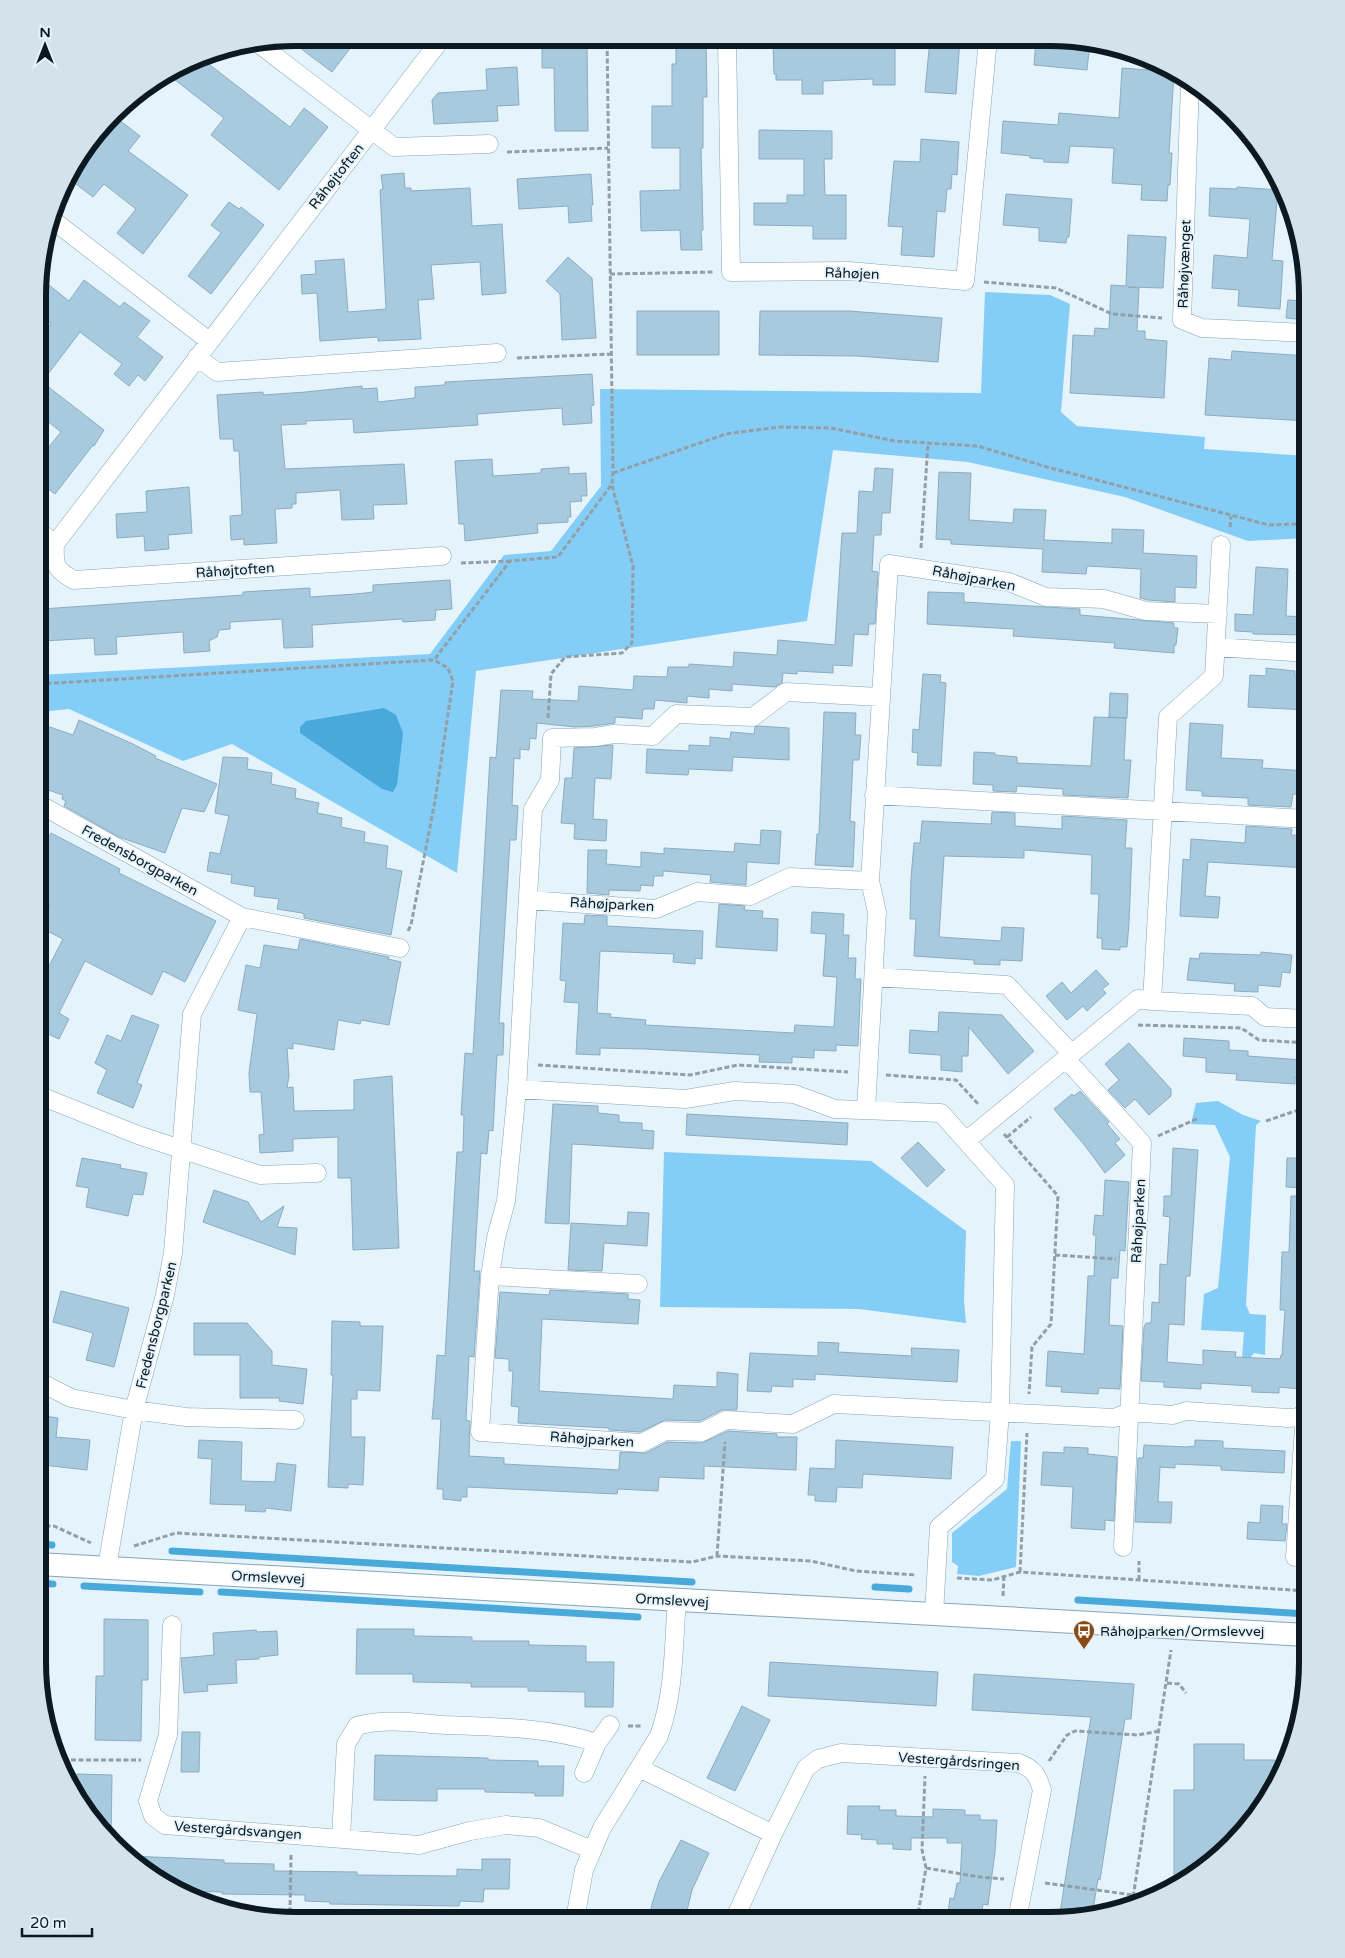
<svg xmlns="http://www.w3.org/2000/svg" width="1345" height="1958" font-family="'Varela Round',sans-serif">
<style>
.green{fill:#84cdf7}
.water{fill:#4aa9db}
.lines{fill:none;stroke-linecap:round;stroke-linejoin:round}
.stream{stroke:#4aa9db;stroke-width:7}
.building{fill:#a8cade;stroke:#8bacc0}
.minor-casing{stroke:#84a5b9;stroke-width:19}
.tertiary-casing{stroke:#84a5b9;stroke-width:24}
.path{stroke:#929fa7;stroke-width:3;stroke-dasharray:5 2.5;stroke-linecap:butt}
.minor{stroke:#fff;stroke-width:18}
.tertiary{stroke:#fff;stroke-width:22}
.labels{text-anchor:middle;stroke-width:4;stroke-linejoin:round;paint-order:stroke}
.street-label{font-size:14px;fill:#0c1920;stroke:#e5f3fb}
.poi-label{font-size:14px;fill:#0c1920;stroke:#e5f3fb;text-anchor:start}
.rim{fill:none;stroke:#0c1920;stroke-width:6}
</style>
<rect width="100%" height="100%" fill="#e5f3fb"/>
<!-- green -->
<path class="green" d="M985,292L1050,295L1070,304L1061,412L1077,426L1205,437L1204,449L1307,456V538L1248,541L1125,497L968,462L833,450L807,621L476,671L457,873L232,744L183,761L69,709L39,712V675L430,654L504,555L551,551L601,486L600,389L981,393Z
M1218,1101L1243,1115L1261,1121L1256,1125L1246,1305L1250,1314L1266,1315L1265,1355L1254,1353L1250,1358H1242L1244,1332L1201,1330L1204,1294L1218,1288L1230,1157L1215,1125L1191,1124L1196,1103Z
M664,1152L871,1161L966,1231L964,1300L966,1323L859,1309L660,1307Z
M1011,1441H1021L1016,1567L979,1576L957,1574L958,1566L952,1562V1533L1007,1489Z"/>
<!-- water -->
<path class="water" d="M384,708L396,715L403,733L397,785L393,792L382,789L300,733V727L306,721Z"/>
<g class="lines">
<!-- stream -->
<path class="stream" d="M38,1544L52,1545
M172,1551L692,1582
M38,1583L53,1584
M84,1586L200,1592
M875,1587L909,1589
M221,1592L638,1617
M1078,1600L1307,1614"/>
</g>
<!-- building -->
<path class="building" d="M297,38H358L332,72L288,39Z
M676,39H706L707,97H703V148H701L703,230H701L702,250H681L680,230L641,231L640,191L680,190V148H652V106H672V64H676Z
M775,39H895V85H873V79L823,81V94H802V80H776V74H774L773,44H775Z
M930,39H960L956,94L925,92Z
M1036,40H1082L1090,42L1087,70L1034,65Z
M582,42L587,43L588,131H555L554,68H542V43Z
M201,58L290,127L304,108L328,127L279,190L211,135L224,118L170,76Z
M517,67L519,105L497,106L498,121L434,124L432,100L438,93L487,90L486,69Z
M1122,68L1174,72L1169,153H1172L1170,185H1168L1167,201L1141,200L1142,185L1112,183L1114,148L1070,146L1068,163L1044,162V159L1030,158V156L1001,153L1003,121L1058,125L1059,113L1119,118Z
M114,116L140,136L128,151L188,195L143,254L117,233L136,209L104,184L93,197L68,178Z
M759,130L832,131V159H824L825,195H846V239H813V226L754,225V203H787V195H804V159H759Z
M921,139L959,142L957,175L952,174L951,189H947L945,212L937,211L934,257L901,255L903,227L888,226L894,161L920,162Z
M404,173L405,188H411V191L470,188L472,226L502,224L506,293L482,295L480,262L431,265L434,299L418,300L421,339L378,341V337L320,341L317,293L302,294L301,275L316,274L315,261L344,259L348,312L386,309L380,190L383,189L381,175Z
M591,174L593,205H591L592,221L569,223L568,206L519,209L517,179Z
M1237,187L1278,190L1272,260L1283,261L1280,309L1238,306L1239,290L1212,288L1214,255L1247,258L1250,219L1209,216L1210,188L1237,189Z
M1006,194L1072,199L1069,237H1067L1066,243L1039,241V228L1003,225Z
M229,202L239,209L241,207L264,225L211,294L188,276L221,233L211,225Z
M1128,235L1166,237L1163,288L1128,287L1139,288L1137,331H1145V339L1167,341L1164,398L1070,393L1073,335L1094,336L1095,328L1109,329L1111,285L1126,286Z
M568,257L592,278L596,338L562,340L560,294L546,281Z
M40,278L69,301L84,280L120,307L124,302L150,321L137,337L163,357L145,381L138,375L129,386L114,374L122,364L80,332L42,382L104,430L94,446L93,445L55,494L39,482V459L61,432L40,415V338L51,324L40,315Z
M1288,300L1306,301L1305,320L1286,318Z
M637,311H719V355H637Z
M760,311H849L942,318L938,362L857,356L759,355Z
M1232,351L1307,356V421L1205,415L1209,358L1231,360Z
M592,374L594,405L591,406L592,423L563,425L562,408L477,414L478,425L354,433L353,419L306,421V424L281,425L285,469L404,464L407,504L373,505L374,519L342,520L340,490L296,493V504H292V508L275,509L277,543L244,545V539L231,540L230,516L242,515L239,451H234L233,439H220L217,395L263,392V395L306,392L362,386V389L377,388L378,402L415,398V387L445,385V382Z
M492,459L493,476L541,473V469L569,467V474L586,473L587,496H581L582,501L570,502L571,517H568V522L537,524L538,533L465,541L464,524H459L455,461Z
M875,468L893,469L890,513H882L881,535H874L872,571L878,572L875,624H869L868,635L854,634L852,666L833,665V673L797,671V674L783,673L782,683L775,687L732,684V691L709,689V698L687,696V703L655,700L654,709H643L642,719L615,717V723L594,726L575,727L537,723L536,739L530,738L529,750L520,749V759L514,758L512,805L518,806L516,840H510L499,1023H504L503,1055H497L493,1131L489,1130L487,1154L481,1153L474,1271H480L474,1357L469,1356L466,1420L470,1421L469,1456L504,1458V1464L619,1470L620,1452L646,1453L667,1442L702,1443L728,1431L777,1434V1437H797L796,1470L704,1466V1479L659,1477L658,1491L618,1489L617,1494L467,1487V1497H461V1501L443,1499V1489H437L441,1419H432L434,1398L437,1355L445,1356L457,1152H463L464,1115H461L465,1053L473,1054L490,757L496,758L501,690L533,691L532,699L578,701L579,686L633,690L634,676L667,677L668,667H689V664L733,667L734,652L777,655L778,640L835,645L842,533H857L859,491L873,492Z
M939,472L971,473L969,520L1013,523L1014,509L1046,510L1044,540L1112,543V529L1144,530L1143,553L1197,556L1196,588L1175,587V602L1148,600L1140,598L1141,569L1087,566L1086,574L1042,572L1043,549L951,544V540L936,539Z
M189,487L192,533L168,535L169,549L145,551L144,536L117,538L116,514L147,512L146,491Z
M1256,567L1288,569L1286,616L1307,617V635L1253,634V632L1235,631V614L1253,615Z
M450,580L452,609L436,610L435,620L403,622L402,619L312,625L313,647L284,648L282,619L230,622V629L219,630L217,637L209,641L210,651L184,653L183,632L116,637L117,654L95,655L94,638L44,641L42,609L243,595V592L310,588V597L356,594L373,592V585Z
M928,592L964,593V602L1080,609V615L1174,623V628H1178L1176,645H1174V653L1114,648L1115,643L1013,636L1014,629L927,624Z
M1266,668L1295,671V677L1307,678V710L1248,707L1250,675L1266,676Z
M923,674L941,675L940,682L946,683L941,766L917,765L918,753L912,752L913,729L919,730Z
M1110,693L1128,694L1127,718L1109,717Z
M824,712L856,713L855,735H861L859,760H853L850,821L855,822L853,867L815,865L817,834H819Z
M1094,717L1126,718L1124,760H1131L1128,798L1063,795V789L1017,786L1016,792L993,791V785L973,784L974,752L995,753V755L1017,757V763L1091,766Z
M79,720L133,744L156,756L155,758L217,784L204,812L182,808L165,853L119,837L64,806L66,801L62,799L63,795L39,787L49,759L39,756V749L47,726L73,735Z
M1190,723L1223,725L1221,758L1263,760L1262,768L1307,771V795L1293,794L1291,807L1248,805V798L1202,796V791L1186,790Z
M758,726L789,728V760L733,757L732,771L689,769L688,775L646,773L647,749L689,751V745L710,746V737L730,739L731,732L754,734L755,727Z
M613,745L611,779L595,778L593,819L607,820L606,841L574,839L575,824L561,823L565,778H572L574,748Z
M223,757L248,758L247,769L272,773L271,784L296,789L295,798L319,803L317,813L342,818L341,827L365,832L364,842L388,846L386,868L402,871L391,935L304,918V914L302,913L277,909L279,899L254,896L255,887L231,883L232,875L207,871L210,852L220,854L229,816L215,813Z
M992,812L1015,813V826L1062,829V816L1127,820L1125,848H1132L1129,923L1127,947H1120V950L1102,949V938H1097L1099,894H1091L1092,855L1024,850V858L944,856L939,937L1001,941L1002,927L1024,928L1022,961L1000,960V965L974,964V960L914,956L916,919H910L911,878L914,843H920L922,821L991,824Z
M1246,826L1292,829L1291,835L1307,836V868L1208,862L1205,896L1220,897L1218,918L1180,916L1183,859L1190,860L1191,839L1245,843Z
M761,830L781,831L779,864L747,862L746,885L710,882L711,875L663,871V876H654L653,886L641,885L640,891L609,890V895L587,893L588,850H607L606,864L641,867V852L664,854V848L734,852L735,843L760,845Z
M51,833L120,869L119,873L216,921L185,982L163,971L152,995L85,961L59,1013L69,1019L59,1039L48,1034L38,1054L39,969L46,972L63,939L39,927L50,905L39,899V844L44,847Z
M719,904L745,906L744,910L763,911L762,918L778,919L777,951L716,947Z
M812,912L844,914L843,935H849L848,958H856L855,979H861L858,1046L836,1045V1051L814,1050V1058L792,1057V1063L759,1062L760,1055L645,1049L600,1048V1055L576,1054L579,1003L564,1002L566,981L560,980L563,923L584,924L585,915L607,916V926L703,931L702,959L695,958V964L673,962L674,954L600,951L597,1013L611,1014L610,1017L646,1020L645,1025L794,1033L795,1025L834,1027L837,977L823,976L826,934L811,933Z
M300,939L389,957L388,959L401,962L389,1025L361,1020L360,1024L338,1020L334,1050L293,1043V1049L287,1048L289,1076L287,1088L293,1087L294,1111L354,1110V1080L392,1076L399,1248L353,1250L351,1178H338V1137L293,1139V1151L260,1153L259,1135L264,1134L261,1092H250L249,1073L257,1014L238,1010L246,965L260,968L264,945L298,950Z
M1261,952L1292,955L1290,973L1282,972L1280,987L1258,985V992L1234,991L1235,984L1187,980L1190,958L1199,959L1200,953L1261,955Z
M1096,970L1109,984L1102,989L1106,993L1087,1011L1083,1006L1067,1020L1046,996L1062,982L1071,993Z
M939,1012L1002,1015L1034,1051L1008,1074L969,1027L968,1056H962V1072L941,1070V1055L909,1053L910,1030L938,1032Z
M132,1015L159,1025L137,1083L142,1085L133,1108L97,1093L107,1070L95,1063L107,1035L121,1041Z
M1184,1038L1229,1041V1050L1248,1051V1056L1303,1060L1302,1078L1295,1077V1084L1236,1080L1237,1074L1206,1072V1058L1183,1056Z
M1129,1043L1171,1089V1096L1149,1115L1135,1099L1125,1108L1108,1090L1119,1080L1105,1064Z
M1080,1091L1109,1122L1107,1124L1120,1139L1115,1143L1125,1155L1105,1173L1086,1147L1054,1109L1072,1094L1074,1096Z
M553,1104L598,1106V1113L619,1115V1122L642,1123V1130L654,1131L653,1149L572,1144L569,1224L545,1223Z
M687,1114L848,1123L847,1145L686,1135Z
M918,1142L945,1170L927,1187L901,1158Z
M1173,1148L1198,1150L1190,1276H1186L1184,1325L1169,1324L1167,1362L1203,1365V1350L1236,1352L1235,1357L1280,1359L1281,1355H1282L1285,1310H1280L1282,1252H1289L1291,1196H1307V1254H1306L1303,1302H1307V1327H1305L1304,1349H1302L1300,1389L1279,1387V1393L1252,1392V1386L1201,1383V1389L1164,1387V1382L1141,1381L1144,1327L1146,1323H1151L1152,1302L1159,1303L1160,1264L1167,1265L1170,1217L1163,1216L1164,1206V1196H1171Z
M82,1158L121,1165L120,1168L147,1173L143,1195L133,1194L128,1216L86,1207L89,1188L76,1186Z
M1287,1158H1307V1188L1286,1187Z
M1105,1180L1129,1182L1125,1251L1120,1250L1118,1278H1111L1109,1325L1123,1326L1120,1389L1099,1388L1098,1394L1061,1392L1062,1387L1046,1386L1048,1351L1084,1354L1088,1276H1094L1096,1235H1093L1095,1215L1103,1216Z
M214,1190L248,1202L261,1222L284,1206L277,1227L297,1228L295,1255L203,1222Z
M628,1212L649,1213L647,1246L604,1243L602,1271L568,1270L571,1223L627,1226Z
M550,1290L628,1294V1299L640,1300L638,1324L542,1319L539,1391L673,1399L674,1385L717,1387V1372L738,1374L737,1410H722L700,1421L665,1420L640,1432L609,1430V1428L518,1423L519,1407L511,1406L513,1371H509V1359L495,1358L500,1292L549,1295Z
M61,1291L129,1308L114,1367L86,1360L93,1333L53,1322Z
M332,1321L360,1322V1326H383L380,1391L357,1390V1399H351V1437H365L363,1485L348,1484V1488L328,1487L333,1375H331Z
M194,1323H247L272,1351V1365L307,1369L303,1404L279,1401L280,1398H240V1355H194Z
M818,1342L839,1343L838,1352L912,1356L911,1348L959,1350L957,1382L815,1374V1380L793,1379V1387L772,1386L771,1392L747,1391L750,1353L818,1356Z
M38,1415L58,1418L56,1437L90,1440L87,1470L43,1465L47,1436L38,1435Z
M199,1440L242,1442L241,1481L275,1482L277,1463L296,1465L291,1511L266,1508L265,1512L245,1511L246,1505L210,1504L212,1459L198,1458Z
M836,1440L953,1447L951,1479L863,1474L862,1488L837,1487L836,1502L815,1501V1495H808L810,1468L835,1469Z
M1195,1440L1223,1441V1448L1285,1451L1284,1473L1221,1470V1466L1175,1464V1468L1160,1467L1158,1502H1172L1171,1523L1135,1522L1138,1458H1143L1144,1445L1187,1447L1195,1446Z
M1064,1447L1088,1448V1454L1117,1457L1114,1521L1105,1520V1530L1071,1528L1073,1487L1041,1485L1043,1452L1064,1453Z
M1261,1505L1283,1506L1282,1524H1287L1285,1541L1247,1539L1248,1522L1260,1523Z
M104,1619L148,1620V1680H142L141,1741L95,1740L96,1676H104Z
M357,1629H414V1636L472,1637V1641H529V1645L586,1646V1662H614L613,1707H585V1692L528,1691V1687H471V1683L413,1682V1674H356Z
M256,1630L257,1632L277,1631L278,1655L259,1657V1659L236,1660L237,1683L207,1685L208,1691L184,1693L181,1658L214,1655L213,1633Z
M770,1662L938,1672L936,1706L768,1696Z
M974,1674L1134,1684L1131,1719H1125L1100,1880L1098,1879L1092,1916L1059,1919L1091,1717L972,1710Z
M742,1706L770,1720L735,1791L707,1778Z
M182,1732H200L199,1772H181Z
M1194,1744H1244V1760H1275V1782L1264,1806L1219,1856L1174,1886V1790H1194Z
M375,1755L488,1758V1760L538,1761V1766H564L563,1796H535V1793L485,1792V1789H437V1801L374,1800Z
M77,1774L112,1775L111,1840L102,1832L76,1794Z
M848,1806H880L879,1810H896V1816L933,1817V1809L965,1810V1815H980V1820H997L995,1852L988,1905L983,1904L981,1920H947L950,1898L954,1899L957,1883H960L962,1843H947V1838H911V1850L893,1849V1844H877V1840L861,1839L862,1835L847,1834Z
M681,1840L709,1853L692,1890L685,1919H649L652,1904L659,1882Z
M130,1856L224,1860V1863L274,1864V1871L357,1872V1875L457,1876V1869L482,1870V1859H510L509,1889H484L483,1902L460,1901L459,1906L330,1904V1902L305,1901V1895L222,1894V1892L181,1891L152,1877Z"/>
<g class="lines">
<!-- minor casing -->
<g class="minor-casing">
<path id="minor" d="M727,39L731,272L849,271L965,281L988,39
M259,44L394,147L489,144
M1190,82L1182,320L1202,328L1307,333
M54,221L209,341
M197,357L217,372L497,353
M39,531L55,544
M442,556L74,580C55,570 54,565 55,544L442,38
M1216,647L1307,653
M880,697L786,692L753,717L676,714L653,736L614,734L595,737L552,738L550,780L533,809L517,1089L506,1201L496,1238L490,1276L480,1432L642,1443L665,1431L702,1432L726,1420L793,1424L834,1404L1114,1418L1129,1412L1173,1415L1186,1411L1288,1418L1299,1417L1307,1410
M874,795L1307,819
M39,804L242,917L400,948
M528,900L656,909L697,892L750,896L790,877L870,881
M874,977L1007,985L1072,1054
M1152,1001L1168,717L1214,676L1221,545
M1066,1059L1142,1143L1123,1547
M517,1089L685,1099L735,1091L794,1094L835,1109L941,1113L1005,1185L1000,1412L995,1479L939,1527L934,1614
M38,1095L138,1135L260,1175L317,1173
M866,1110L877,912L870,881L889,564L1009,582L1046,597L1104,599L1146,611L1218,614
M966,1141L1138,999L1152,1001L1252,1006L1265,1017L1307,1019
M490,1276L638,1284
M38,1381L71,1398L134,1410L186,1417L295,1420
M1295,1557L1305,1413
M107,1567L134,1410L165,1295L173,1253L192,1014L242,917
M172,1625L168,1735L148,1801L153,1816L165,1825L419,1845L470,1831L506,1825L539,1828L592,1850
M639,1768L773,1834
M584,1773L597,1743L610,1725
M341,1838L346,1744L357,1726C385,1718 416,1723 445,1725C496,1727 548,1727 597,1743
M575,1919L584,1870L602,1828L659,1736C675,1691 673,1648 677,1600
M734,1920L773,1834L806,1768L818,1759L841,1753L1019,1763C1034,1769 1037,1774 1042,1790L1017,1920"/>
</g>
<!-- tertiary casing -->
<g class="tertiary-casing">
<path id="tertiary" d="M38,1564L1307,1635"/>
</g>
<!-- path -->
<path class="path" d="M507,152L608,148
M610,274L713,272
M984,282L1056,288L1112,314L1162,318
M517,358L611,354
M613,473L726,434L779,427L831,428L895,441L978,446L1047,467L1269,525L1300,524L1307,521
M1230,527L1231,516
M921,548L928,444
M461,563L510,561
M39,684L434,660L510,561L558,557L612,484L613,473L607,38
M548,718L551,674L565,657L622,653L632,643L633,566L612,485
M408,931L411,925L435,801L453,681L448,668L434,660
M1138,1025L1241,1028L1259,1040L1307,1043
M538,1065L690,1075L738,1065L848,1072
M886,1075L956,1080L979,1105
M1266,1121L1307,1107
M1004,1134L1058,1196L1051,1324L1032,1347L1029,1394
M1158,1136L1199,1118
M1007,1137L1031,1117
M1055,1255L1116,1259
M38,1526H54L91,1543
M134,1546L176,1533L692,1562L717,1556L811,1561L856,1571L916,1575
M717,1556L725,1442
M1020,1572L1027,1433
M957,1578L992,1580L1020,1572L1307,1591
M1139,1580V1561
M1003,1596L1004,1576
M1167,1683L1179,1684L1186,1693
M628,1726H642
M57,1755L69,1760H141
M1049,1761L1067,1735L1075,1731L1138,1735L1159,1731
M291,1855L290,1912L294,1918
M926,1868L980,1877L1004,1879
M1045,1883L1133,1895
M1132,1904L1171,1650
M917,1920L926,1868L922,1850L925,1776"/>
<!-- minor -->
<use href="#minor" class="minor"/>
<!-- tertiary -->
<use href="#tertiary" class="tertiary"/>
</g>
<!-- icons -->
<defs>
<g id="bus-pin" transform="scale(1.125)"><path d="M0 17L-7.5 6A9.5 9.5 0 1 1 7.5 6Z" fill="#8b4a15" stroke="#e5f3fb"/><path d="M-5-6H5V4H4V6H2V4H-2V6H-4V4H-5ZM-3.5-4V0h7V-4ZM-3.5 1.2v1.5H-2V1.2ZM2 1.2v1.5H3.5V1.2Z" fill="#fff"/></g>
</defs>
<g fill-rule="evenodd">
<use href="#bus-pin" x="1084" y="1631"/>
</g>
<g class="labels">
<!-- street labels -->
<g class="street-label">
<text transform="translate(336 176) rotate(-52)" y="5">Råhøjtoften</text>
<text transform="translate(1184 264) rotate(-88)" y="5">Råhøjvænget</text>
<text transform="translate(852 273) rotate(2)" y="5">Råhøjen</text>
<text transform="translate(235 570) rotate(-4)" y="5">Råhøjtoften</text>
<text transform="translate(974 578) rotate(11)" y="5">Råhøjparken</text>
<text transform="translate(140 860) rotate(29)" y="5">Fredensborgparken</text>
<text transform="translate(612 904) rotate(3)" y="5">Råhøjparken</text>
<text transform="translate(1138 1221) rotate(-87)" y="5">Råhøjparken</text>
<text transform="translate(156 1325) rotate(-76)" y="5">Fredensborgparken</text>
<text transform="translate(592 1439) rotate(4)" y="5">Råhøjparken</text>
<text transform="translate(268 1577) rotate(3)" y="5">Ormslevvej</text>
<text transform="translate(672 1600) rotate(3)" y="5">Ormslevvej</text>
<text transform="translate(959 1761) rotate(4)" y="5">Vestergårdsringen</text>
<text transform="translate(238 1830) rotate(4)" y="5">Vestergårdsvangen</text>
</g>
<!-- poi labels -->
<g class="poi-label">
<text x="1100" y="1636">Råhøjparken/Ormslevvej</text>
</g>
</g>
<!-- crop -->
<path d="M0 0H1345V1958H0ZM296 46H1049A250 250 0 0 1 1299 296V1662A250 250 0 0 1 1049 1912H296A250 250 0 0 1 46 1662V296A250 250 0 0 1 296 46Z" fill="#d4e2e9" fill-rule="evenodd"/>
<path class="rim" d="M296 46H1049A250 250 0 0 1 1299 296V1662A250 250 0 0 1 1049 1912H296A250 250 0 0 1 46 1662V296A250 250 0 0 1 296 46Z"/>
<!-- north arrow -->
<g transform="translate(45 45)" stroke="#e5f3fb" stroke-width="4" paint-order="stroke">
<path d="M0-4L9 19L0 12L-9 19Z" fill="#0c1920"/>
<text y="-8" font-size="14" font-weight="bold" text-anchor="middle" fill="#0c1920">N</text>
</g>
<!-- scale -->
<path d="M22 1928v8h70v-8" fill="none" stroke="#0c1920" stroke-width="2.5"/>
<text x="30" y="1928" font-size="15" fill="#0c1920" stroke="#e5f3fb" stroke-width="4" paint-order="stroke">20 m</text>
</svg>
